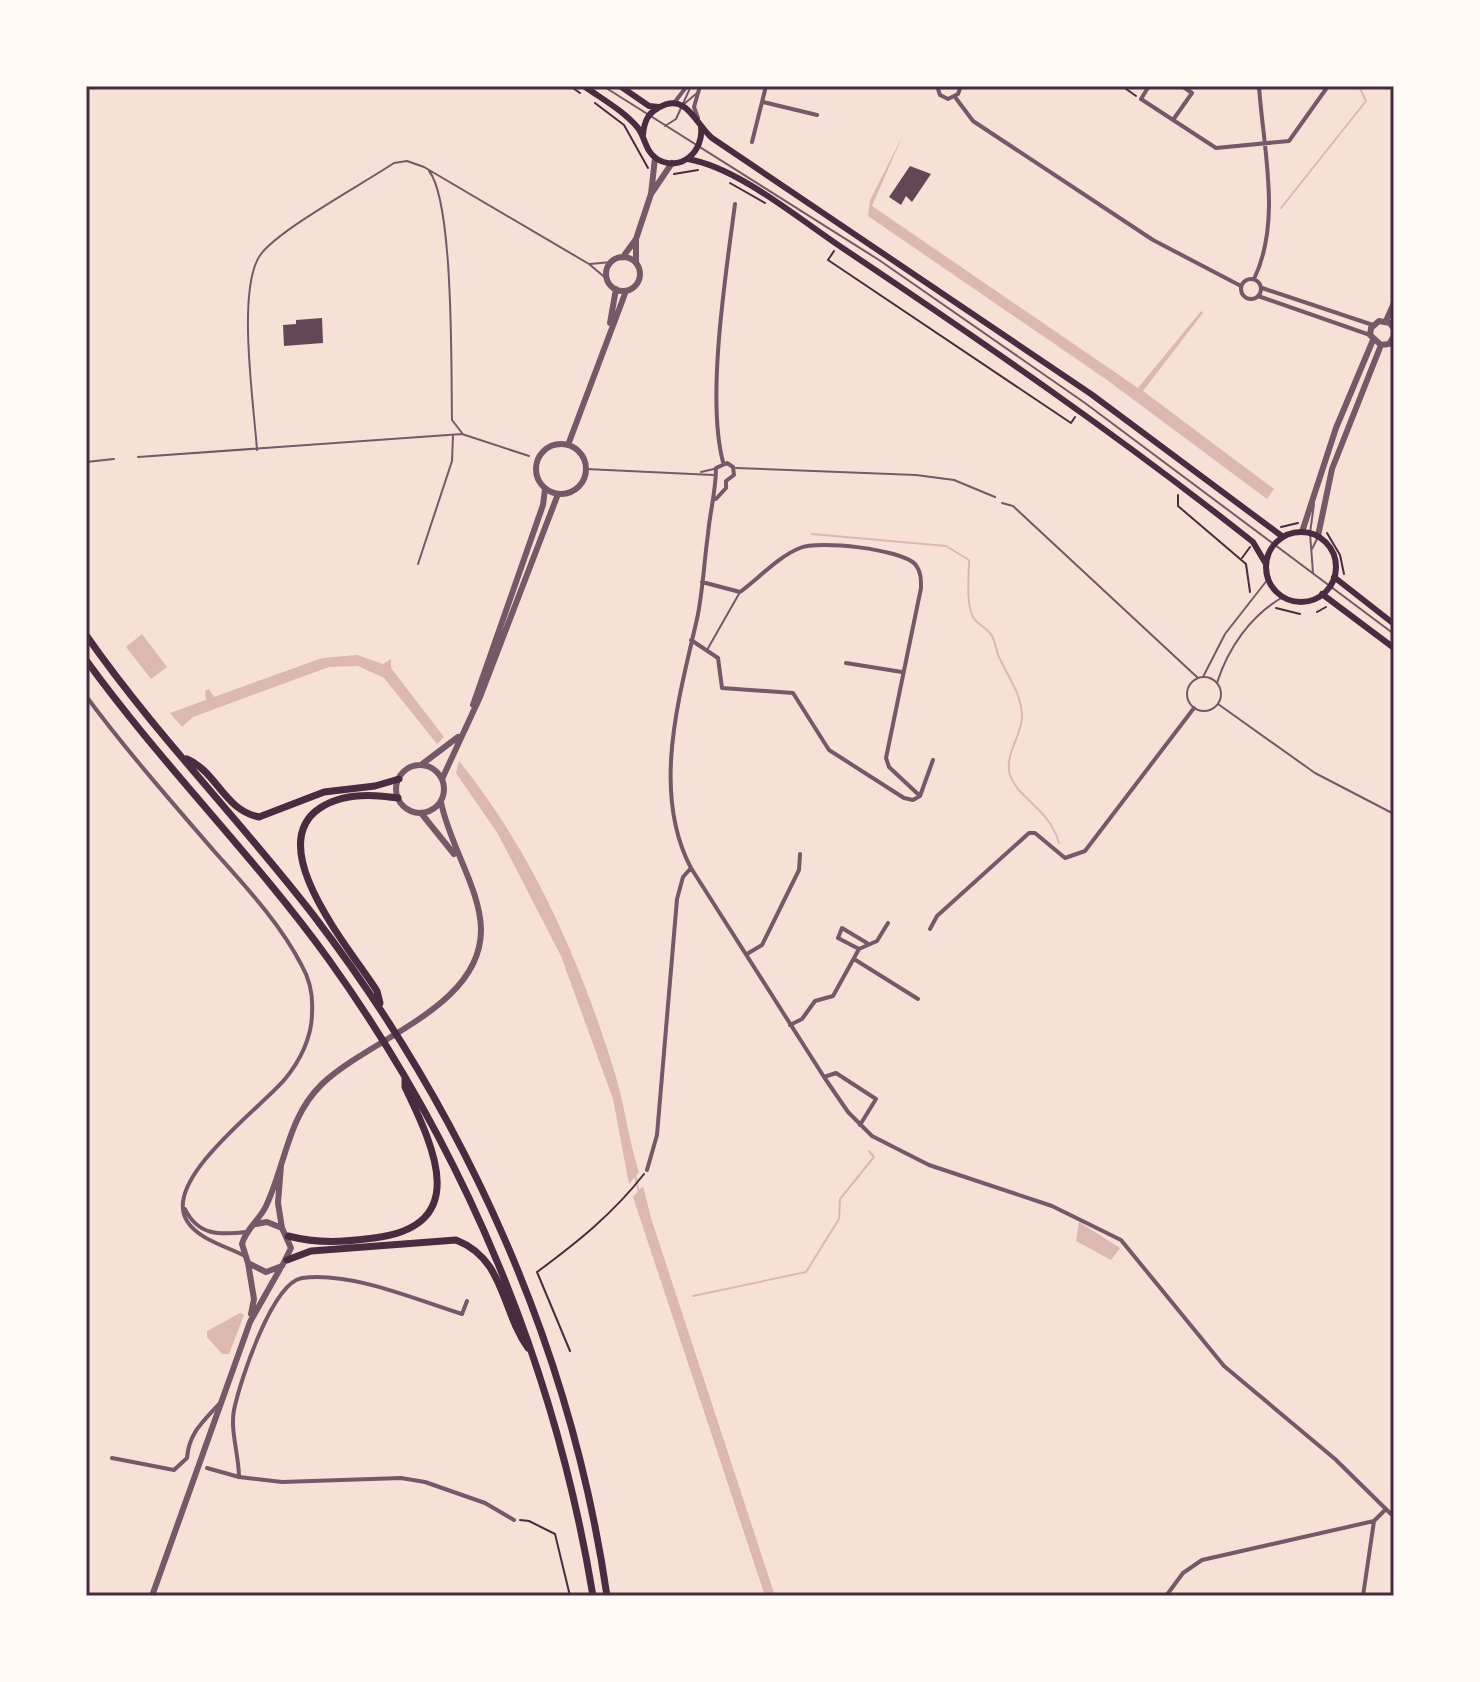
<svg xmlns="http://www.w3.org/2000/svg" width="1480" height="1682" font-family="'Exo 2',sans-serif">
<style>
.water{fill:#dcb8b0}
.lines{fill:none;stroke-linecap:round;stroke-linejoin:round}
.stream{stroke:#dcb8b0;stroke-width:2}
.building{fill:#644757}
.path{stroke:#4a2c40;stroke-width:2}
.service{stroke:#755966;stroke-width:2}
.minor{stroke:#755966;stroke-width:4}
.tertiary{stroke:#755966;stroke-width:6}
.secondary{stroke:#4a2c40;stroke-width:6}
.trunk{stroke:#4a2c40;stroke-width:7}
.neatline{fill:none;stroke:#4a2c40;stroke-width:3}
</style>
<rect width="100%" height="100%" fill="#f7e1d7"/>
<!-- water -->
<path class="water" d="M903,135L872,206L1138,388L1201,311L1203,313L1143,391L1274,489L1267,499L1107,380L868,216L870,200Z
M142,634L167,667L151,679L126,647Z
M357,655L383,664L391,659V668L444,737L437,744L384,678L358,666L329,667L193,717L182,727L170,713L206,700L205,691L209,689L214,697L322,658Z
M459,761C533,852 582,965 616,1077C625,1108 629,1141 639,1172L629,1184L613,1099L561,956L498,834L456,773Z
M643,1186L651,1218L775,1596H765L633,1197Z
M1079,1222L1120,1248L1111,1260L1076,1241Z
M240,1313L244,1315L229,1354H222L207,1337V1331Z"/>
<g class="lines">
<!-- stream -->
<path class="stream" d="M1281,208L1366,101L1359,86
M812,534L946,546L969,560C969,576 966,599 972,615C975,624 987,627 992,636C996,643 996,652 1000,659C1008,677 1022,695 1022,716C1022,736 1004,754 1010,775C1018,799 1049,808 1059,843
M635,1175L639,1192
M693,1296L806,1272L839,1219L840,1199L874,1157L869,1151"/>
</g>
<!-- building -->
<path class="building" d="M910,166L931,174L912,202L906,196L901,205L889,197Z
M322,318L323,343L284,346L283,325L296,324V320Z"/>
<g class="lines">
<!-- path -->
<path class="path" d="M570,86L580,93
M1122,86L1136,96
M595,103L624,125L648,168
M674,174L698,170
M730,183L765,203
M834,251L828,260L1071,423L1075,417
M1178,495V506L1246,564L1250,592
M1281,527L1298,523
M1327,533L1340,555L1344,574
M1242,558L1250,547
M1276,608L1300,614
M1317,612L1326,607
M570,1351L537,1272C576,1243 613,1214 644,1174
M520,1520L529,1521L555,1534L570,1596"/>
<!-- service -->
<path class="service" d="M603,86L879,260L1085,403L1394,634
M683,105L697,93
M665,126L676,119L691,86
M429,171C454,202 451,372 452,420L462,433
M590,264L612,262
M257,450C254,405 236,287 261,254C280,229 364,183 394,163L407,161L424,167L589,264L608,280
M138,457L462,434L529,456
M86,462L114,459
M736,468L916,475L954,480L995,497
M586,469L713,475
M701,472L714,469
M1002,503L1013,506L1198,678
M1312,549L1318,537
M418,564L452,461L453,435
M1313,573L1310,533L1314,504
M707,650L740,592
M1187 694a17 17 0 1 1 34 0a17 17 0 1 1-34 0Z
M1203,677L1225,634L1268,579
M1217,683C1228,648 1251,615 1283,597
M1218,704L1315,773L1394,814"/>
<!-- minor -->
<path class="minor" d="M937,86L940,95L948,99L958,94L961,86
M1149,86L1141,99L1216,148L1289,141L1326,89L1322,86
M955,97L973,121L1153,240L1241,286
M763,102L817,115
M674,103L687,86
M698,118L694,107L700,86
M1173,120L1192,93L1182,86
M752,142L766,86
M1241 289a10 10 0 1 1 20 0a10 10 0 1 1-20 0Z
M1254,279C1282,221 1263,148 1259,86
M1262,288L1373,325
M1258,296L1370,335
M723,462C706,398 726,273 735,204
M716,499L726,488V481L734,475L733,467L727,463L716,468C716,491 710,511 708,534C704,562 703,591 697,619C679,698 651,792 691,868L824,1077L848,1112L872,1136L929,1165L1052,1206L1121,1240L1224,1366L1335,1459L1394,1517
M702,582L740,592C758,579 779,556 800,548C819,540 900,549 915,564C921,571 921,579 921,588L886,758L889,767L920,796
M691,640L718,658L722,688L793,693L829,750L904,798L913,800L920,796L933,760
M846,663L902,672
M86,696C126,750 170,800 214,851C246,887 280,923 302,966C310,980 313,998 312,1013C312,1037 300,1061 285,1079C261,1108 161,1180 187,1221C198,1239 225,1246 243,1255
M930,929L937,916L1029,833H1035L1065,858L1085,851L1194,708
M859,949L838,938L842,928L867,943
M747,954L762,945L799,870L800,854
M854,959L918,999
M790,1025L802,1019L815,1001L833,996L859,949L877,941L888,923
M824,1077L836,1073L876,1099L860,1125
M647,1170L657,1135L677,899L683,877L691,868
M185,1209C198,1236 220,1235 247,1232
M467,1301L462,1314C417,1300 350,1271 302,1278C272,1283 240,1381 234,1410C230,1430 239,1456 239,1477L282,1482L401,1478L425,1482L485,1503L514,1520
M112,1458L174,1470L187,1458C189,1433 202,1423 219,1404
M207,1468L239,1477
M1166,1596L1183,1573L1202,1560L1374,1521L1386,1509
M1363,1596L1374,1521"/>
<!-- tertiary -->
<path class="tertiary" d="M651,194L672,163
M623,257L636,239L651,194L655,158
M606 274a17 17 0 1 1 34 0a17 17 0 1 1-34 0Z
M636,262V239
M1386,321L1394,303
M610,323L616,289
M1394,329L1390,323L1379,321L1371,328L1370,335L1381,345L1389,344L1394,336
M536 469a25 25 0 1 1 50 0a25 25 0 1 1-50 0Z
M568,445L626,291
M1302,532L1336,428L1373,340
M1318,536L1332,469L1381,345
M473,705L543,505L545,489
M421,765L458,737
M396 789a24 24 0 1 1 48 0a24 24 0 1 1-48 0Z
M442,779L480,697L558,494
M421,813L454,854
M281,1165L278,1203L282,1228L291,1248L282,1266L266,1272L248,1263L242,1244C246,1228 261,1219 267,1204C286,1162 288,1117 322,1084C370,1038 482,1007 481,929C480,888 449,844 441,802
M256,1224L267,1222L282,1228
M248,1263L254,1299L251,1314
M152,1596L250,1322L280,1269"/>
<!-- secondary -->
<path class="secondary" d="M584,86C602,99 624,111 638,128C646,139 645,151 657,159C681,173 704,151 701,127
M620,86L649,106L659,107
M643,135C644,123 647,114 658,108C687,91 695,124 712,138L1091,394L1283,537
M688,159C739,168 800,220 844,249C983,342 1122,438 1253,542L1266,564
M1266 567a35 35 0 1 1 70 0a35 35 0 1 1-70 0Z
M1334,577L1394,624
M1322,594L1394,648"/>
<!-- trunk -->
<path class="trunk" d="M86,635C155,734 241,821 314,916C466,1115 571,1348 607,1596
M86,660C162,765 254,856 329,960C465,1150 555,1366 593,1596
M187,759C217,772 224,810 259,817L324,792L375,786L399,779
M380,1003L377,991C352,951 261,847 320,808C342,793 373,794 398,798
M288,1236C319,1244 343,1242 374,1238C473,1226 433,1146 405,1087V1077
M287,1260L311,1251L456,1240C505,1259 501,1310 528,1348"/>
</g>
<!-- border -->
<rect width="1480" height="1682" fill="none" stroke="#fffaf5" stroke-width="176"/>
<rect x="88" y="88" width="1304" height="1506" class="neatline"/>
</svg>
